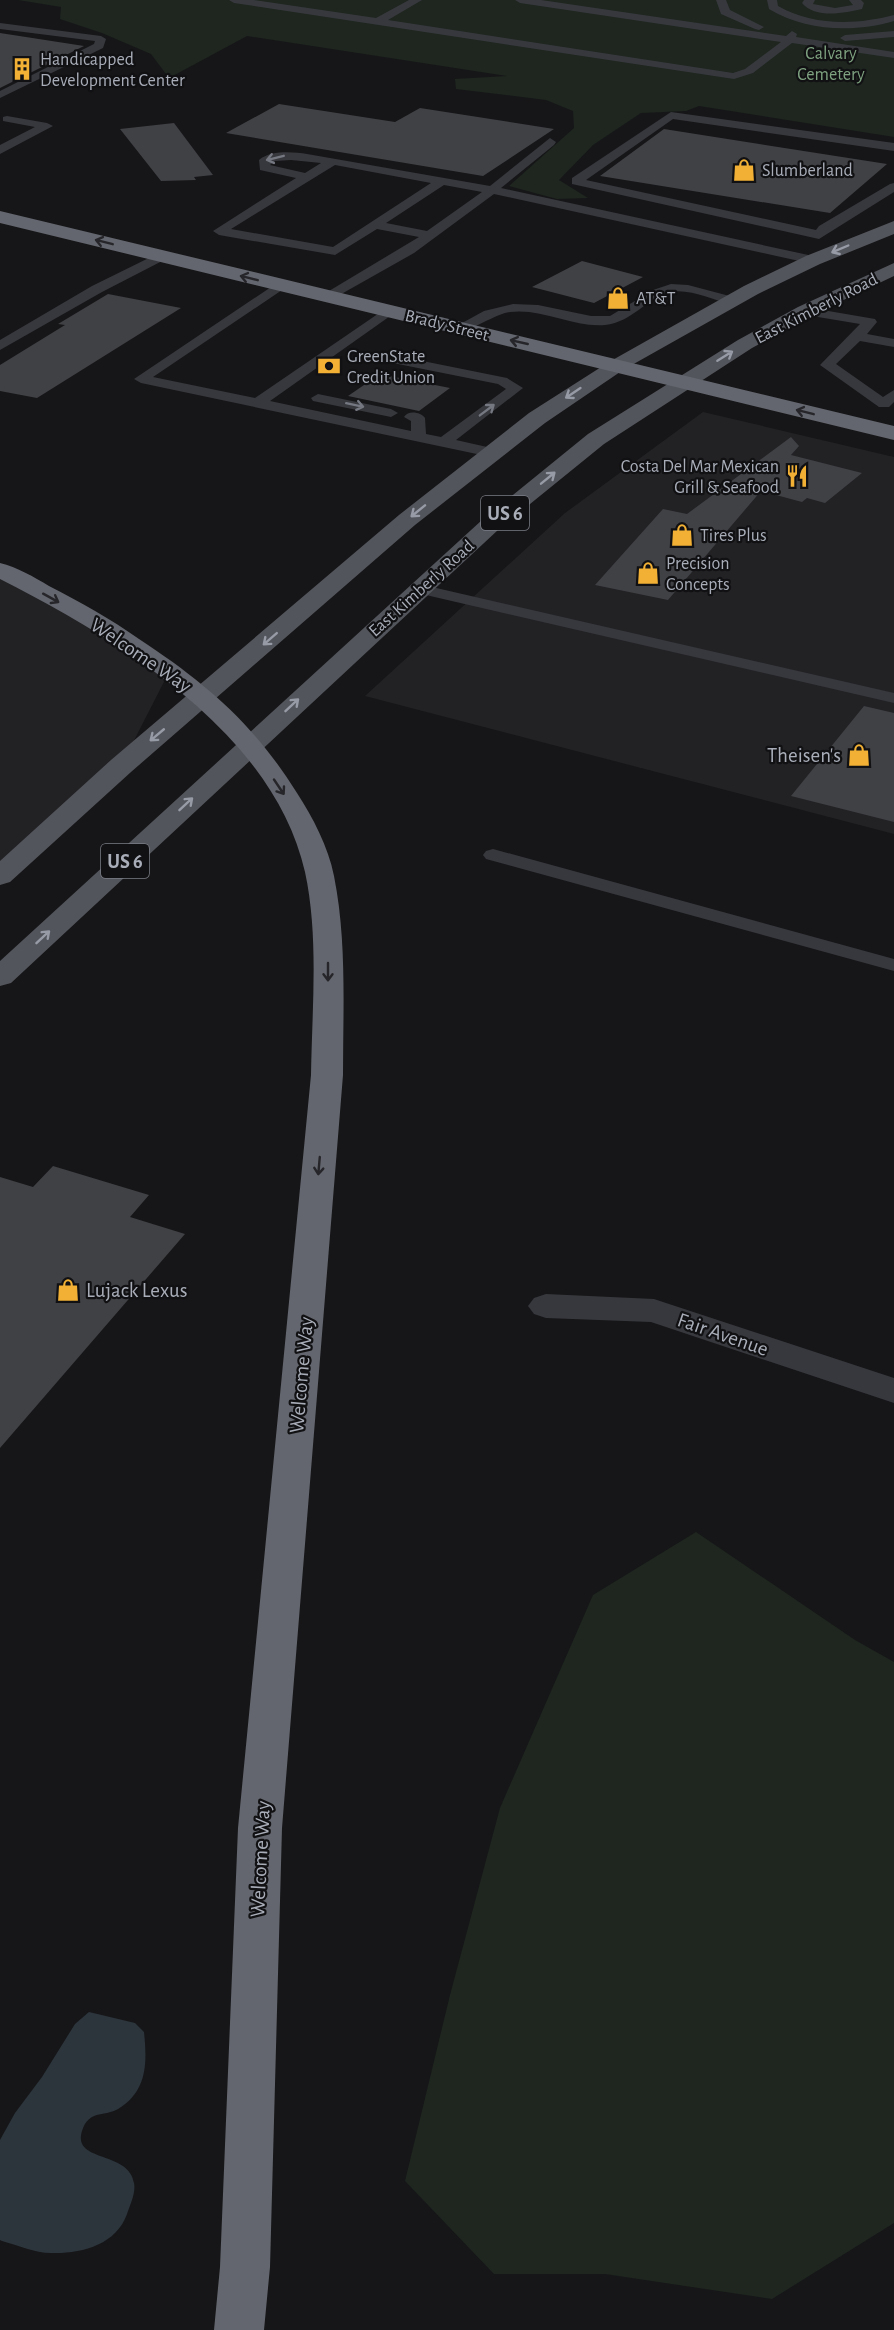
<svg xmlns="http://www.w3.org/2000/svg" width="894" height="2330" font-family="'Alegreya Sans',sans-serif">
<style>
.built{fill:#222225}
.green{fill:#1e261f}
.water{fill:#2c353c}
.building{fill:#404145}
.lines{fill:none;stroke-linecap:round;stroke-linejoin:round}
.lane{fill:#37383d;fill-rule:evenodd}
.street{fill:#37383d;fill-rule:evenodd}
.primary{fill:#53555c;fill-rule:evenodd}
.highway{fill:#63666e;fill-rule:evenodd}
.oneway{stroke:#757881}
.oneway2{stroke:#26262a}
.oneway3{stroke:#979ba6}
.labels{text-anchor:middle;stroke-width:4.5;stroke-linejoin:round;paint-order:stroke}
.far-park-label{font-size:18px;fill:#7fa381;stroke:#111113}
.far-poi-label{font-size:18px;fill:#a8adb8;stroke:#111113;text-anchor:start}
.far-street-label{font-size:18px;fill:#a8adb8;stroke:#111113}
.shield{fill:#111113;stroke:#7b7e86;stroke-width:1.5}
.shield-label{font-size:20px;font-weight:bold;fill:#a8adb8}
.street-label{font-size:21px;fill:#a8adb8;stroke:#111113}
.poi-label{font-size:21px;fill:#a8adb8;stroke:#111113;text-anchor:end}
</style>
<rect width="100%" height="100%" fill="#161618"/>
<!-- built -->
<path class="built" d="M703,412L894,457V834L365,696L565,513Z
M0,570L170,670L121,766L0,876Z"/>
<!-- green -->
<path class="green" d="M18,0H894V137L699,106L686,111L641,113L593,145L559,180L588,198L557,199L509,186L574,128L573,111L546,100L456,89L455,79L507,76L247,36L169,78L151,54L102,33L60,19L61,7Z
M696,1532L855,1640L894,1662V2223L772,2299L605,2274H494L405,2181L450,1995L500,1808L593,1595Z"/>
<!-- water -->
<path class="water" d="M89,2012L135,2023L144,2032C147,2062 148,2091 118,2109C105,2117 89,2109 82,2131C72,2163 129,2150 134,2183C136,2193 130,2205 127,2214C116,2245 81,2254 51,2253C35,2253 17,2245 2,2241L0,2240V2140L15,2113L42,2077L75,2024Z"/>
<!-- building -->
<path class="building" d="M0,33L84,46L0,88Z
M279,104L395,122L420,108L554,129L483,176L226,133Z
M174,123L213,175L194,177L196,180L161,181L120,129Z
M664,129L887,164L830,213L600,176Z
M582,261L643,277L594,303L532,287Z
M108,294L181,308L37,398L0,391V365L65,325L58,324Z
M380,374L450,388L419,411L348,396Z
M791,437L799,446L791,455L862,473L825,503L807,498L802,502L761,491L668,600L595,585L663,509L687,514Z
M864,706L894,713V822L791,796Z
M53,1166L149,1195L130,1217L185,1234L0,1448V1177L33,1187Z"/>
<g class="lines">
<!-- lane -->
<path class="lane" d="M229,0H254L376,18L409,0H422L388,20L733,73L745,69L781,42L520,3L515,0H541L786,36L792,31L797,34L796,37L894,52V58L792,43L753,73L734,79L234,3Z
M716,0H726L730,10L764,27L759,30L755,29L721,14Z
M767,0H777L778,6C813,26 856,25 894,15V21C853,33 806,31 769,9Z
M804,0H815L813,4L835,8L853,5L849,0H861L864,3L862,9C845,13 815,19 802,3Z
M0,23L101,36L106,39L103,48L0,98V91L94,44L95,41L0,29Z
M894,31V37L845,41L840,38L845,35Z
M671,112L894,143V151L673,119L586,180L816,230L819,226L890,184L894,183V192L819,239L572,184V178Z
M7,116L47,123L53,126L0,154V145L35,127L3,121V117Z
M550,138L556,142L554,145L501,188L813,256L820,260L813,264L494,194L414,253L329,301L324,300L322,297L324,294L419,237L377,229L335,255L219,235L213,231L296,178L260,170L259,160C271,150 293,152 307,154L490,186ZM291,160L321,163L305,173L270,165L275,161ZM335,165L431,183L333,247L231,229ZM444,185L482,192L427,231L386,223Z
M161,252L166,253L167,256L166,259L102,292L0,350V340L92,286Z
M280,281L287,285L285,288L153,377L255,398L388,307L393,308L395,311L393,314L270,401L411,431V421L404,417C408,410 421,412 425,418L426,434L441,437L506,389L498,384L373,359L371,356L373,353L378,352L507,378L523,388L456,440L496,449L499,452L496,455L491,457L141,383L134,379Z
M671,284L688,285L737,298L739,301L732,305C714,300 689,288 670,292C646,298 633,322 605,325C575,328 543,308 510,312C494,314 468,334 455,331L453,328L484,311L513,304L538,305L591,316H610L653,290Z
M805,307L875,319L877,322L867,334L894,339V347L860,341L836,364L883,397L894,390V402L889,407H879L820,365L860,324L800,314L798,311L800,308Z
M318,394L391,409L398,413L391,417L313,401L311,398Z
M419,584L894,693V703L413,592L411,589Z
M493,849L894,959V971L486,859L483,855L486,851Z"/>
<!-- street -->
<path class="street" d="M546,1294L654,1299L666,1303L894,1378V1403L651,1322L546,1318L534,1314L528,1306L534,1298Z"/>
<!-- primary -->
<path class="primary" d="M894,221V234L820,264L758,294L623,370L545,423L415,525L131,772L10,882L0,885V861L111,760L399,515L529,413L609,362L744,286L806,256Z
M894,263V276L812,315L752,348L604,444L498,530L11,983L0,986V961L482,520L588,434L738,340L798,307Z"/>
<!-- highway -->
<path class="highway" d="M0,211L894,426V440L0,223Z
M0,563C17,567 34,577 49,586C80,602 111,619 139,639C206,683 254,724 297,793C313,818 328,846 334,876C347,941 343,1009 343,1075L282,1828L270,2267L264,2330H214L220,2267L238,1828L311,1075C312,1008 319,937 305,872C273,732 118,639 0,579Z"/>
</g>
<!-- one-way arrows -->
<defs><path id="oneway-shaft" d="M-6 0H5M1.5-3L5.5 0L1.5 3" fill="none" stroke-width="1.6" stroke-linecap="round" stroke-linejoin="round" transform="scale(1.5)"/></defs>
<g class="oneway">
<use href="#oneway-shaft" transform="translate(275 158) rotate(166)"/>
<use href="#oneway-shaft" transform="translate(355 405) rotate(12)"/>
<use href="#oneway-shaft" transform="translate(487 410) rotate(-37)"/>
</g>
<g class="oneway2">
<use href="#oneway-shaft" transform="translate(104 242) rotate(-166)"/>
<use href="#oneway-shaft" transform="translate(249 278) rotate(-166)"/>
<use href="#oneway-shaft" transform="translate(519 342) rotate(-167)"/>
<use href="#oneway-shaft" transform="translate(805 412) rotate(-166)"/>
<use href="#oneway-shaft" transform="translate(51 598) rotate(29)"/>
<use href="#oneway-shaft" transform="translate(279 787) rotate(56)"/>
<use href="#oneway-shaft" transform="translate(328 972) rotate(90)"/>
<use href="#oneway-shaft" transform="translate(319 1166) rotate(95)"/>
</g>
<g class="oneway3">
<use href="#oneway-shaft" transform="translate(840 249) rotate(157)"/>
<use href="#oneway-shaft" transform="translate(725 356) rotate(-32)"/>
<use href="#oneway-shaft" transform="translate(573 393) rotate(146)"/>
<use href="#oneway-shaft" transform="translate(548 478) rotate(-39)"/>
<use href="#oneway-shaft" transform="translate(418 511) rotate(141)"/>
<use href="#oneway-shaft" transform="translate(270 639) rotate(139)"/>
<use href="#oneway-shaft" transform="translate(292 705) rotate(-43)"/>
<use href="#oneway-shaft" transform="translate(157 735) rotate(140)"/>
<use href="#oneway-shaft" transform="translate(186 804) rotate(-43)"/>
<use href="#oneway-shaft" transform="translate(43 937) rotate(-43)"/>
</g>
<!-- icons -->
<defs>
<g id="building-bare" transform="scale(1.8)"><path d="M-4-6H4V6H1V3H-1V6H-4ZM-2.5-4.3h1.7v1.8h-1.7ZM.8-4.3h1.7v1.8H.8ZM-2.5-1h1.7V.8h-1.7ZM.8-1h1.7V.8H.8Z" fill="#f2b134" stroke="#111113" stroke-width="2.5" paint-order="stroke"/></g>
<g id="shop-bare" transform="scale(1.8)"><path d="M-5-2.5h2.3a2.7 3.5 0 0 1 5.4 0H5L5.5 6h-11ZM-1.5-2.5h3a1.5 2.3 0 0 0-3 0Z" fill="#f2b134" stroke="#111113" stroke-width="2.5" paint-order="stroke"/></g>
<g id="bank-bare" transform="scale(1.8)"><path d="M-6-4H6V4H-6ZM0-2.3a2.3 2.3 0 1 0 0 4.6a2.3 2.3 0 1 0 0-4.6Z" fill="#f2b134" stroke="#111113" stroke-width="2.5" paint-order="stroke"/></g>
<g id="restaurant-bare" transform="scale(1.8)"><path d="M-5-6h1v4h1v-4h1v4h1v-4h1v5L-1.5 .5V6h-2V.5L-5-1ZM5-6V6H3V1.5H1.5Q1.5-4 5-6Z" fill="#f2b134" stroke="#111113" stroke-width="2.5" paint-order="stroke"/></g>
</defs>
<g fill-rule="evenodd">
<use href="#building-bare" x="22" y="69"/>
<use href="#shop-bare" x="744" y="170"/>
<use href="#shop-bare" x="618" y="298"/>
<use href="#bank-bare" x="329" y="366"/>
<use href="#restaurant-bare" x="797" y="476"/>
<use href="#shop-bare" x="682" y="535"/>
<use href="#shop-bare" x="648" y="573"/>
<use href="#shop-bare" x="859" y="755"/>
<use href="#shop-bare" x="68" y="1290"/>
</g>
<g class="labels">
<!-- far-park labels -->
<g class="far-park-label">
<text x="831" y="59">Calvary<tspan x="831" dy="21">Cemetery</tspan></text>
</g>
<!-- far-poi labels -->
<g class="far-poi-label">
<text x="40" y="65">Handicapped<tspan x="40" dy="21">Development Center</tspan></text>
<text x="762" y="176">Slumberland</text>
<text x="636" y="304">AT&amp;T</text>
<text x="347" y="362">GreenState<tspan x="347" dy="21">Credit Union</tspan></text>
<text x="779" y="472" text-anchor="end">Costa Del Mar Mexican<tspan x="779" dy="21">Grill &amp; Seafood</tspan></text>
<text x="700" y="541">Tires Plus</text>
<text x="666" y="569">Precision<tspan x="666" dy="21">Concepts</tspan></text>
</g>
<!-- far-street labels -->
<g class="far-street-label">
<text transform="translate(816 308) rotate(-27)" y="6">East Kimberly Road</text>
<text transform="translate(447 325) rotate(14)" y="6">Brady Street</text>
<text transform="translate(421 588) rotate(-42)" y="6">East Kimberly Road</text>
</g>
<!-- shield labels -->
<g class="shield">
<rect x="481" y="496" width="48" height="34" rx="4.5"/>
<rect x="101" y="844" width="48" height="34" rx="4.5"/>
</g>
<g class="shield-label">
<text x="505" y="520">US 6</text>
<text x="125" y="868">US 6</text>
</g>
<!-- street labels -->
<g class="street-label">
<text transform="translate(141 655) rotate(34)" y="7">Welcome Way</text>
<text transform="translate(723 1334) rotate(19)" y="7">Fair Avenue</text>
<text transform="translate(301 1375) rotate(-85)" y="7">Welcome Way</text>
<text transform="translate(260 1859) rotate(-87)" y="7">Welcome Way</text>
</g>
<!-- poi labels -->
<g class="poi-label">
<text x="841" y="762">Theisen's</text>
<text x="86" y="1297" text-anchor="start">Lujack Lexus</text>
</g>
</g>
</svg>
